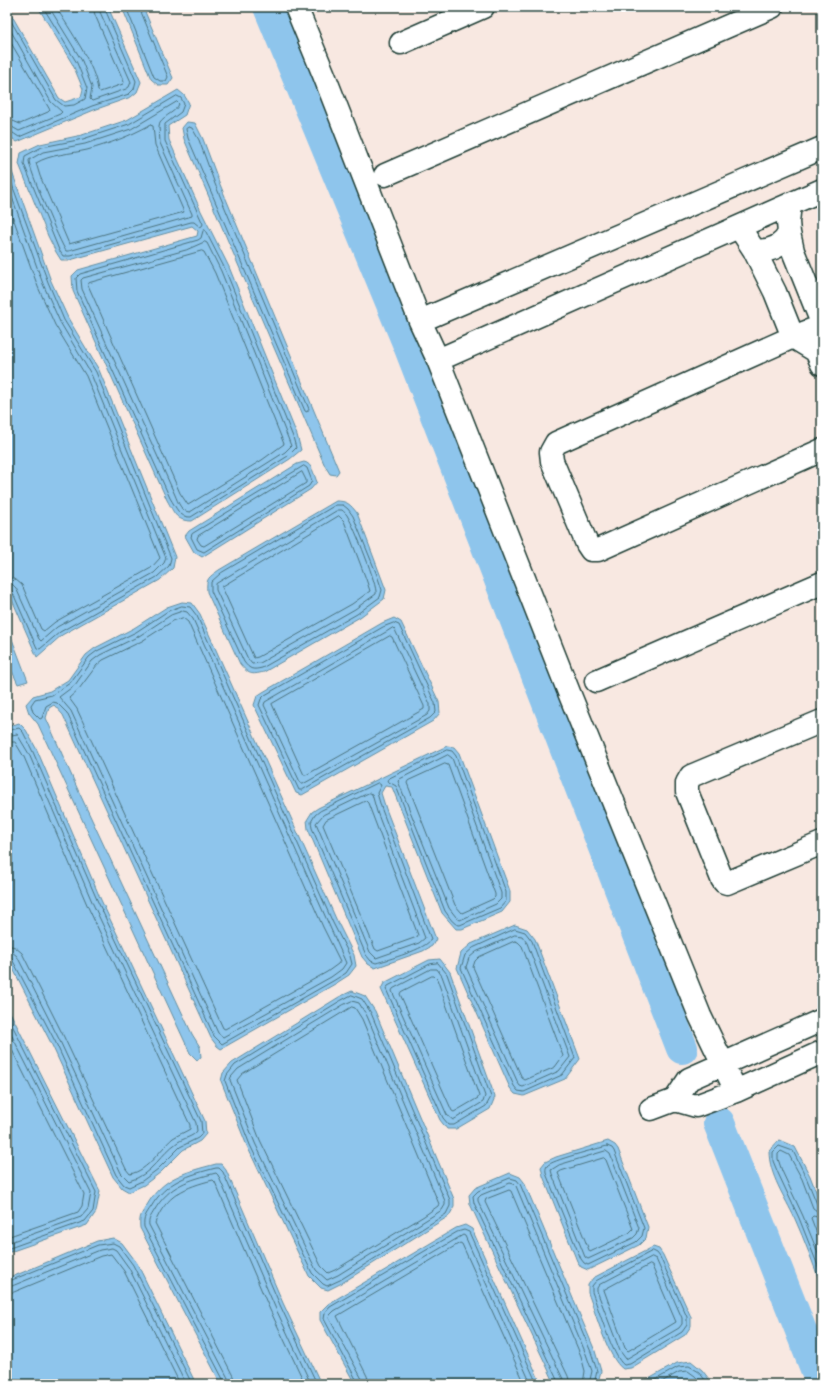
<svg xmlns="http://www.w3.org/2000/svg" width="829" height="1391" font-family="'Playpen Sans',sans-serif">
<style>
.water{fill:#8ec5ec;stroke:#628fa2}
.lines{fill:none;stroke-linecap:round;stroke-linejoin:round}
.shore{stroke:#4b737e;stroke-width:1}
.river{stroke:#8ec5ec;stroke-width:32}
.minor-casing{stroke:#1f3d34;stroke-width:25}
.minor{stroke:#fff;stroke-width:22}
</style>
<rect width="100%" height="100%" fill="#f8e8e1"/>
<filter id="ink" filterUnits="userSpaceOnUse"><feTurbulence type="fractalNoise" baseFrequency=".025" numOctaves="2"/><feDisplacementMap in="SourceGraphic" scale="8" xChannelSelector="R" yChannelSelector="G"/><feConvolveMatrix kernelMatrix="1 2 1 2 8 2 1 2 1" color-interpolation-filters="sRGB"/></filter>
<g filter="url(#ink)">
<!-- water -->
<path class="water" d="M7,7L59,98L65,102L81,97L83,89L73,65L38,7H108L141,82L137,92L131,97L94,110L17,142L8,135L7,132Z
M122,7H143L173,78L168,85H158L151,79Z
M178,90L184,95L189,103L185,115L168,126L169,140L201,211L229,267L297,435L301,450L290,459L192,521C175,521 174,512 167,500L73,291L72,276L78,270L197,236L198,231L192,226L70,260H61L56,252L48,236L19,164L21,153L40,144L82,135L127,120Z
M187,122L195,123L203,139L219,182L339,471L336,475L330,474L325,466L184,139L182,128Z
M7,165L11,169L51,281L68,318L99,370L175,557L173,568L160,580L62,635L37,657L7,588Z
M304,462C312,463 314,475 317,482L311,489L202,557L194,552L185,536L189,531L297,464Z
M336,501C347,501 350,504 357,513L386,590L384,599L360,617L264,672C251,675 249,675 240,664L207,592C206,578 208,578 219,570Z
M182,602L192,603L200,614L337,921L354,955L356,966L349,975L335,984L221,1049L217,1046L211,1038L63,715L54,705L49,708L46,718L78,790L192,1034L200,1047L201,1057L197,1060L190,1053L38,724L29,713L26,704L33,696L50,691L68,680L86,655L95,648L134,628L167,607Z
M394,618L401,622L439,702L440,713L433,721L302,795L296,793L254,705L257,696L263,692L382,623Z
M7,626L28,681L18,684L7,660Z
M19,723L26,730L37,750L101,900L205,1121L206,1134L200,1141L183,1150L161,1172L144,1185L129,1192L122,1188L113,1177L51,1043L7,957V729L10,726Z
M447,746L454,747L459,753L510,891V902L502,912L462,929H456L442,913L392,787L385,786L381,793L386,809L436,939L432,946L423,951L375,968L368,964L362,957L308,829L307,820L312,812L318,808Z
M515,925L527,929L535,939L580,1059L565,1079L524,1096L515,1094L510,1088L457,968L461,953L471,944Z
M440,959L450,972L495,1097L490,1109L456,1129H447L440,1120L381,989L384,983L429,960Z
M352,991L365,996L375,1011L454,1199V1207L449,1216L342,1283L328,1290L321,1288L309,1276L247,1146L221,1081L223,1073L232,1063L339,997Z
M7,1006L100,1191L96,1212L87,1225L7,1253Z
M779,1140L795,1147L810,1176L822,1207V1287C813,1264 805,1241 795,1219C785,1197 769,1175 769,1151Z
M608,1141L615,1145L618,1149L648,1227L646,1238L639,1245L588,1270L581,1267L577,1261L543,1176L541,1167L545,1162L556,1157Z
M216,1164H221L226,1170L283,1303L321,1384H221L140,1228C139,1216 141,1215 147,1205C163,1177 186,1172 216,1164Z
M510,1173L520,1177L524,1182L595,1351L601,1371L598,1382L595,1384H555L470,1204L469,1195L475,1188Z
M465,1225L472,1229L541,1384H355L320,1320V1312L328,1304L456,1228Z
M113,1238L122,1243L137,1263L196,1384H7V1279L97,1241Z
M653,1247L659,1249L663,1255L691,1317V1326L685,1335L631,1368L623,1369C608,1359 595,1311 588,1293V1285L593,1278Z
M691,1361L702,1370L713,1384H640L677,1363Z"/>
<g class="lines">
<!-- shore -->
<path class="shore" d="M49,7L82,61L92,87L90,99L92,101L126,89L129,87L131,82L100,12L99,7
M56,7C69,29 96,66 98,91L100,92L123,84L124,82L95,15L93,7
M126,7L154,77L160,81H166L168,77L139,7
M7,14L56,100L64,106L74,105L85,99L87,88L77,63L43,7
M7,24L51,102L62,112L60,114L19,131L12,127L7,126
M7,36L50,110L48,112L20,124L13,121L7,120
M177,96L181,98L184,104L181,112L165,124V141L203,224L202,226L200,227L194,222H191L70,256H63L59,250L24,164L25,156L42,147L83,139L129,124Z
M177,102L179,104C176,112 165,115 160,122L159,126L160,143L192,214V216L69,251H66C60,243 28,167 29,160L43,152L85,144L131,129Z
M150,125L153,126L155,145L184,212L69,244L40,176L36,163C51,154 70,154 87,150C109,144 130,136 150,125Z
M189,127L192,128L199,140L215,184L309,409L307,412L305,411L188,138L186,129Z
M7,131H10L19,137L92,106L129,94L134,89L136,81L104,7
M7,171L48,282L64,320L96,372L171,558L169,566L157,577L60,632L40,649L37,648L12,591L10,589L7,588
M7,183L43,284L60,322L91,374L166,558L164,563L154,573L57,627L41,641L39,639L16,588L12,584L7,583
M7,201L38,287L55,325L86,376L160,558L151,568L55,622L44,631L41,629L22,585L15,579L7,577
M205,230L225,269L293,437L296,448L288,456L191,517C179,518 176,507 170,498L77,291L76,278L80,274L198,240L201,238L203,231Z
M205,242L207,243L221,271L288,438L291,446L285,452L190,512C181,512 178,502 175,495L82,289L81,280L83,278L186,250Z
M202,251L204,252L215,273L284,444L262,460L188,505L180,493L88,285L89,283Z
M304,466L307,468L312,481L309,486L204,552L197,549L191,537L192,534Z
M302,472L306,480V483L204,546L201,545L197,539L198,536Z
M336,505H343L348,509L353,516L377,575L382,590L380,597L357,614L262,668C253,670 250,670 244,662L211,591V582L221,573Z
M338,510H342C344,512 347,514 348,517C354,526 378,586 376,594L355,609L260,663L252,664L248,659L216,590V584Z
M339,516L344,521L366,579L370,591L352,604L258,657L254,658L222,587Z
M182,606L190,607L197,616L333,923L350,956L352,964L346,973L333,981L222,1044L214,1036L67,713L57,703L53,702L46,706L42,718L40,719L33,712L31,705L35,699L52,695L70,683L89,657L97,651L136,632L168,611Z
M183,611L187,612L193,619L346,963L342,969L331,977L223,1037L218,1033L71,711L59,697L75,685L92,661L100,655L139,636L171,615Z
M183,618L188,622L323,927L340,961L338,964L327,972L225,1029L223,1028L77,709L69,698L79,689L97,665L103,660L142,641L173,621Z
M394,623L399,625L435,703L436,712L430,718L302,790H299L259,705L261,699L265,695L383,627Z
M393,628L395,630L430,704V711L427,715L303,784H301L264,705L265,702L386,632Z
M390,636L392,637L424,706V709L306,775H304L272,704Z
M7,731L19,728L23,732L33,752L98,902L201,1121L202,1134L198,1138L180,1147L158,1169L142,1181L129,1187L124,1185L116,1175L55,1041L12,959L10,956H7
M7,736L17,734L29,754L93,904L196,1123L197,1131C193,1137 184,1138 178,1142C160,1154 152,1175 129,1181L121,1173L59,1039L17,956L12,952L7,951
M7,742H15L24,757L88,907L190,1125V1129C185,1132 178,1135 173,1138C159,1150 149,1170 130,1174L126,1169L64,1037L22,953L15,947L7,945
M447,750L452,751L456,756L506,892V901L500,908L460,925C453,925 449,916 445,911L396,786L387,781L388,779Z
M448,755L452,758L501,893V899L496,904L460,920L456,917L449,908L398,781L400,779Z
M445,764L448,765L495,894V897L493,899L462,913L455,905L407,783L408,781Z
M378,783L381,785L377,793L382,810L431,939C427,949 387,960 376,963L371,961L366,955L312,828L311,822L315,815L320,811Z
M369,793L372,794L377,812L425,938L419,943L376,958L370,952L316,823L323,815Z
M366,801L368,803L418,935L417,937L378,951L375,949L323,825L326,820Z
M515,929L525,932L532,941L575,1058L562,1075L524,1092L518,1091L514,1086L461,968L465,955L473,948Z
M515,935L522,936L527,943L570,1057L559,1071L523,1087L520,1086L518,1083L466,967L469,958L476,952Z
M515,941L518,942L522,946L563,1056L555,1067L525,1080L522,1078L473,967L475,961L479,957Z
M438,963L447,974L491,1097L486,1106L454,1125H449L443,1118L386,989L388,986L430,964Z
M431,969H437L442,976L485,1096L483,1102L453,1120L447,1115L392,991L393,989Z
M432,976H434L437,979L479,1096L478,1098L454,1112L452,1111L400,994L401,992Z
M352,995L362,999L371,1013L450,1200V1206L446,1214L340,1280L327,1286L323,1284L312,1273L250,1145L225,1081L227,1075L235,1065L340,1001Z
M352,1001L359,1003L367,1016L445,1201V1205L442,1210L338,1275L327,1280L316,1270L255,1143L230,1080L231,1077L238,1069L343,1005Z
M352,1007L355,1008L362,1019L439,1204L438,1206L424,1216L335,1270L328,1273L321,1266L260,1140L237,1080L242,1074Z
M7,1015L96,1192L93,1211L85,1221L7,1249
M7,1026L91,1193L88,1209L81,1217L7,1243
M7,1040L84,1194L82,1206L78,1212L7,1237
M607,1146L612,1148L614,1151L644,1228L642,1236L636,1242L588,1265L584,1263L581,1259L547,1176C546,1173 545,1169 547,1166C551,1160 597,1149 607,1146Z
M606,1151L610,1154L639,1228L637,1234L633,1238L588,1259L585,1257L552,1174L551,1170L559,1165Z
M604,1158L606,1160L633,1229L629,1233L590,1252L589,1250L558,1173L561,1171Z
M822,1207L817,1204L806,1177L793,1151L779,1146L773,1152V1161L778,1173L799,1218L822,1276
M822,1212L817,1211L813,1208L802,1179L789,1155L781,1151L778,1154V1159L782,1171L803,1216L822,1263
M822,1218L813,1216L811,1218L822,1247
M653,1251L657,1253L660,1257L687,1317V1325L682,1332L630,1364L624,1365C613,1358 598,1307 592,1292V1286L596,1281Z
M652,1257L656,1259L682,1318V1324L679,1328L626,1359L620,1351L597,1291V1288L599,1285Z
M650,1265L652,1266L676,1322L628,1351L625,1348L604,1290Z
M7,1282L98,1245L113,1243L119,1246L133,1265L192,1384
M7,1287L12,1286L100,1250L112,1248L116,1250L129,1268L186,1384
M7,1293L14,1292L101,1256L111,1254L124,1271L180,1384
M224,1384V1381L144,1227C143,1218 146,1214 151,1207C166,1181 189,1175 216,1168H219L223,1172L280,1305L317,1384
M229,1384L228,1378L149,1225C148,1220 151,1216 154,1211C169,1185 189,1180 216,1173L218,1175L275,1307L311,1384
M235,1384L233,1376L155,1223C166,1195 185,1187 213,1180L215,1182L270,1310L305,1384
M358,1384L357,1381L324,1319L325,1313L330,1307L457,1232L464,1230L469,1232L537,1384
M363,1384L362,1379L329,1318L330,1315L334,1311L463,1235L465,1236L531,1384
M369,1384L367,1376L337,1316L460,1243L462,1244L525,1384
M559,1384L474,1203L473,1196L478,1191L510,1178L517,1180L520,1184L591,1352L597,1371L594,1384
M564,1384L563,1379L478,1201V1198L481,1195L510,1183L514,1184L516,1186L586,1354L592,1371L589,1384
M570,1384L568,1376L485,1202L486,1199L509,1190L511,1191L581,1356L585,1371L583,1384
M648,1384L678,1367L689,1366L699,1372L708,1384
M658,1384L679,1372L688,1371L695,1376L702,1384"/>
<!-- river -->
<path class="river" d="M269,7L408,343L682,1048
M719,1123L822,1384"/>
<!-- minor casing -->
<g class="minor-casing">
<path id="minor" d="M296,7L324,75L420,321L438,360L570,695L700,1016L736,1091
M401,43L483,7
M385,175L772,7
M790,204L788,222L789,233L793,251L822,323
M739,227L754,250L775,292L793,337L816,351L822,364
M754,250C769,252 782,248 789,233
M420,321L822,148
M822,326L793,337L556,443L551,452L552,461L587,544L591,550H598L822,450
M438,360L822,190
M596,681L822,583
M822,721L691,776L687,783V792L722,879L724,882L727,883L822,843
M675,1100L696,1106L736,1091L822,1052
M651,1109L675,1100L689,1079L822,1020"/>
</g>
<!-- minor -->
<use href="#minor" class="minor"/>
</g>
</g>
<!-- margin -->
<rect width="829" height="1391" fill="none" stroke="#fff" stroke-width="24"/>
<rect x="12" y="12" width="805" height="1367" fill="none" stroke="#1f3d34" stroke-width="1.5" filter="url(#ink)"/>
</svg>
